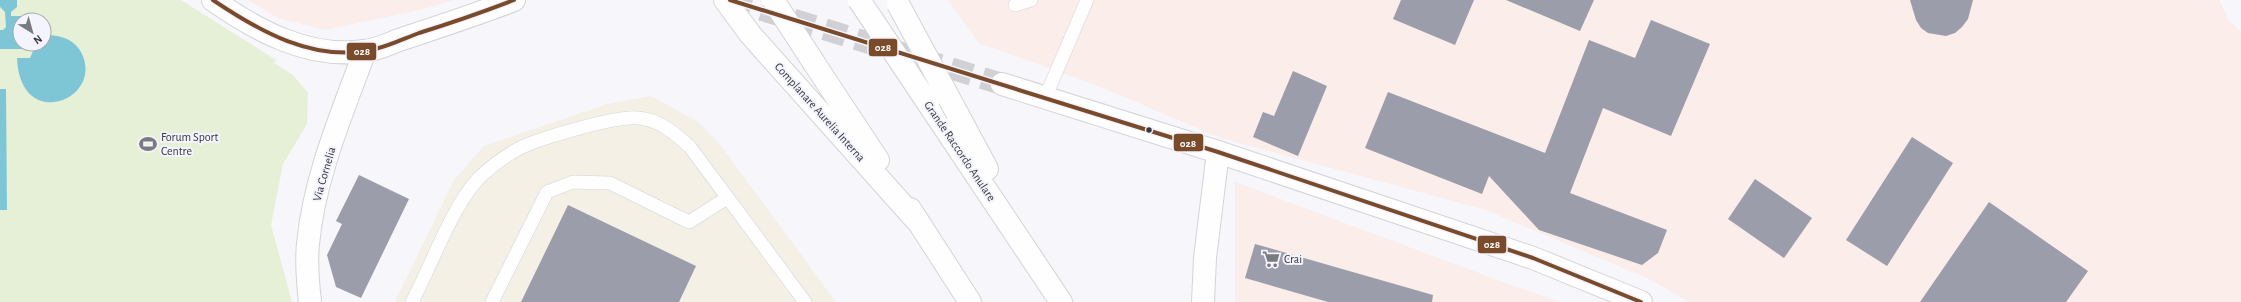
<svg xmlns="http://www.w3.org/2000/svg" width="2241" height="302" font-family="'Alegreya Sans',sans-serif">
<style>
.commercial{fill:#f4f0e6}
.industrial{fill:#faedea}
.green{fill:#e6f0d6;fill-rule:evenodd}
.water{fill:#7ec6d6}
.building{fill:#9c9daa}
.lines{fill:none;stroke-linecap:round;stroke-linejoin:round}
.tertiary-tunnel{stroke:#d0d0d5;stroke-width:22;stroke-dasharray:22 11;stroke-linecap:butt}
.service-casing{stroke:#d3d4d8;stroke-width:14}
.minor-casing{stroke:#d3d4d8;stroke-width:24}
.tertiary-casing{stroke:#d3d4d8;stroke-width:24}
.motorway-casing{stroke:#d3d4d8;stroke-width:24}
.service{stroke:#fefefe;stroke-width:13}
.minor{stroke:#fefefe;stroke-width:22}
.tertiary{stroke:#fefefe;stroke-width:22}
.motorway{stroke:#fefefe;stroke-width:22}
.motorway-bridge-casing{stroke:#d3d4d8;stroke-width:24;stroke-linecap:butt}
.motorway-bridge{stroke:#fefefe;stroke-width:22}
.bus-1-casing{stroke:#f3f4fe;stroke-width:7}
.bus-1{stroke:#7a4b2a;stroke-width:4}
.bus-dot{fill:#37383c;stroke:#f3f4fe;stroke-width:1.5}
.labels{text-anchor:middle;stroke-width:4;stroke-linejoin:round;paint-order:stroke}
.street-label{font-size:12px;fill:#37383c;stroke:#f3f4fe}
.poi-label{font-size:12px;fill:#37383c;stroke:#f3f4fe;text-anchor:start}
.line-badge{stroke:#f3f4fe;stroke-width:1.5}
.badge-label{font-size:11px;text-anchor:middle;font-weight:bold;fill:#fff}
</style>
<rect width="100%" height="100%" fill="#f6f6fb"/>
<!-- commercial -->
<path class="commercial" d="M651,96L700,123L721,146L836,302H395L454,180L484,146L608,104Z"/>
<!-- industrial -->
<path class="industrial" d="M248,0H453L424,9L325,30L278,18Z
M948,0H2219L2229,21L2241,32V302H1689L1649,279L1486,210L1218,137L1096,85L979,43Z
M1235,182L1492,278L1559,302H1235Z"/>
<!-- green -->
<path class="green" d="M0,0H181L276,60L274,63L293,75L308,93L307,124L283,164L271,225L292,302H0ZM20,20H44V44H20Z"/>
<!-- water -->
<path class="water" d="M0,0H17V7L11,12V16H23V20H20V44H44V35C59,35 73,38 81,52C106,99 20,134 17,58H30L33,51L30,49H0V30H3L6,27L5,12L0,7Z
M0,89H6L7,210H0Z"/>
<!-- building -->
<path class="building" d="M1401,0H1474L1455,45L1393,19Z
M1506,0H1594L1580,31Z
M1910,0H1973L1968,19L1962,27L1955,33L1946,36L1928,33L1921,28L1916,20Z
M1651,20L1710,44L1671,136L1603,108L1570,193L1667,230L1658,253L1642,265L1539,230L1489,176L1482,194L1365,148L1388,92L1545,153L1589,40L1635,58Z
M1293,71L1327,86L1298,156L1253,137L1263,112L1274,116Z
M1912,137L1953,163L1887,266L1846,240Z
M359,175L409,199L361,298L336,287L327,255L342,224L336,221Z
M1755,179L1812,218L1784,258L1728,219Z
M1989,202L2088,271L2066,302H1920Z
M568,205L696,266L679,302H521Z
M1255,244L1433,295L1432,302H1328L1245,278Z"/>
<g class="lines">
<!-- tertiary-tunnel -->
<path class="tertiary-tunnel" d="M730,0L1002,84"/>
<!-- service casing -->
<g class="service-casing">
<path id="service" d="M1015,5L1031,0
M1045,98L1087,0
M412,302C431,266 452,207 478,179C490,167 505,156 520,148C540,138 616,116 638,118C658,119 675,133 690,147L805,302
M492,302L547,192L573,182L610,183L689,222L727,198"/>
</g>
<!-- minor casing -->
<g class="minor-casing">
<path id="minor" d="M1203,302L1205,258L1218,152"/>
</g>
<!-- tertiary casing -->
<g class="tertiary-casing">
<path id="tertiary" d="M213,0C257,31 309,59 364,51C378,50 392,42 405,38C441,26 478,14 514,0
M1002,84L1218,152L1533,258L1641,302
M310,302C308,284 306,262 308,244C314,178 342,113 365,51"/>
</g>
<!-- motorway casing -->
<g class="motorway-casing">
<path id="motorway" d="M725,0L750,34L917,221
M814,63L878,160
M928,103L1061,302
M957,113L987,169
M910,209L970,302"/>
</g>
<!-- service -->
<use href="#service" class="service"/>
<!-- minor -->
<use href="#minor" class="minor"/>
<!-- tertiary -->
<use href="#tertiary" class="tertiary"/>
<!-- motorway -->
<use href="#motorway" class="motorway"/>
<!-- motorway-bridge casing -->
<g class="motorway-bridge-casing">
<path id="motorway-bridge" d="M773,0L814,63
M859,0L928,103
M898,4L957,113"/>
</g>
<!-- motorway-bridge -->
<use href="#motorway-bridge" class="motorway-bridge"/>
<!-- bus-1 casing -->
<g class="bus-1-casing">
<path id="bus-1" d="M213,0C259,31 313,62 371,50C387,47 403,39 419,33C451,23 483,12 514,0
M730,0L1218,152L1533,258L1641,302"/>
</g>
<!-- bus-1 -->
<use href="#bus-1" class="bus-1"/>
</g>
<!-- icons -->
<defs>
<g id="stadium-bare" transform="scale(1.38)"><path d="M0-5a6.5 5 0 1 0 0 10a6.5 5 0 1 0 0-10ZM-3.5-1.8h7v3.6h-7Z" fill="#7a7a7f" stroke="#f3f4fe" stroke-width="2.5" paint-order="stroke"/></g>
<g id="supermarket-bare" transform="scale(1.38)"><path d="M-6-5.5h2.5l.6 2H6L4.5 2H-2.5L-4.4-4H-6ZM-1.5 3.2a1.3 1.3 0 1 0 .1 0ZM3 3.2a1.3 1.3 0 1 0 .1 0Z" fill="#7a7a7f" stroke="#f3f4fe" stroke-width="2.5" paint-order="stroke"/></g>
</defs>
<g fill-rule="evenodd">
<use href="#stadium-bare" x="148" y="144"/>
<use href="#supermarket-bare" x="1271" y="259"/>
</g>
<!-- markers -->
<circle class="bus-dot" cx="1149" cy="130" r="3.5"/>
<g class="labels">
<!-- street labels -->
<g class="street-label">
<text transform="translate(820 112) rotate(48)" y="4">Complanare Aurelia Interna</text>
<text transform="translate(960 151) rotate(56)" y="4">Grande Raccordo Anulare</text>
<text transform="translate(324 174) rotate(-74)" y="4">Via Cornelia</text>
</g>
<!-- poi labels -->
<g class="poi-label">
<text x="161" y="141">Forum Sport<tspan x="161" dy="14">Centre</tspan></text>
<text x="1284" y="263">Crai</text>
</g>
</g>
<g class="line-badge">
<rect x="868" y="38" width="30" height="19" rx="4" fill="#7a4b2a"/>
<rect x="346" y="42" width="31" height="19" rx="4" fill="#7a4b2a"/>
<rect x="1173" y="133" width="31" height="19" rx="4" fill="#7a4b2a"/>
<rect x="1477" y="235" width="30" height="19" rx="4" fill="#7a4b2a"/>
</g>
<g class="badge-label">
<text x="883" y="51">028</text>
<text x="362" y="55">028</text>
<text x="1188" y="147">028</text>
<text x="1492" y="248">028</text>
</g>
<!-- north arrow -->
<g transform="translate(32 32) rotate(143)"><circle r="19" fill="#f3f4fe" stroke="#a8a9b0"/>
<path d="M0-3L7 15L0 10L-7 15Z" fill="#7a7a7f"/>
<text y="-6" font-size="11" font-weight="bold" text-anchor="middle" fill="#37383c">N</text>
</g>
</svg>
